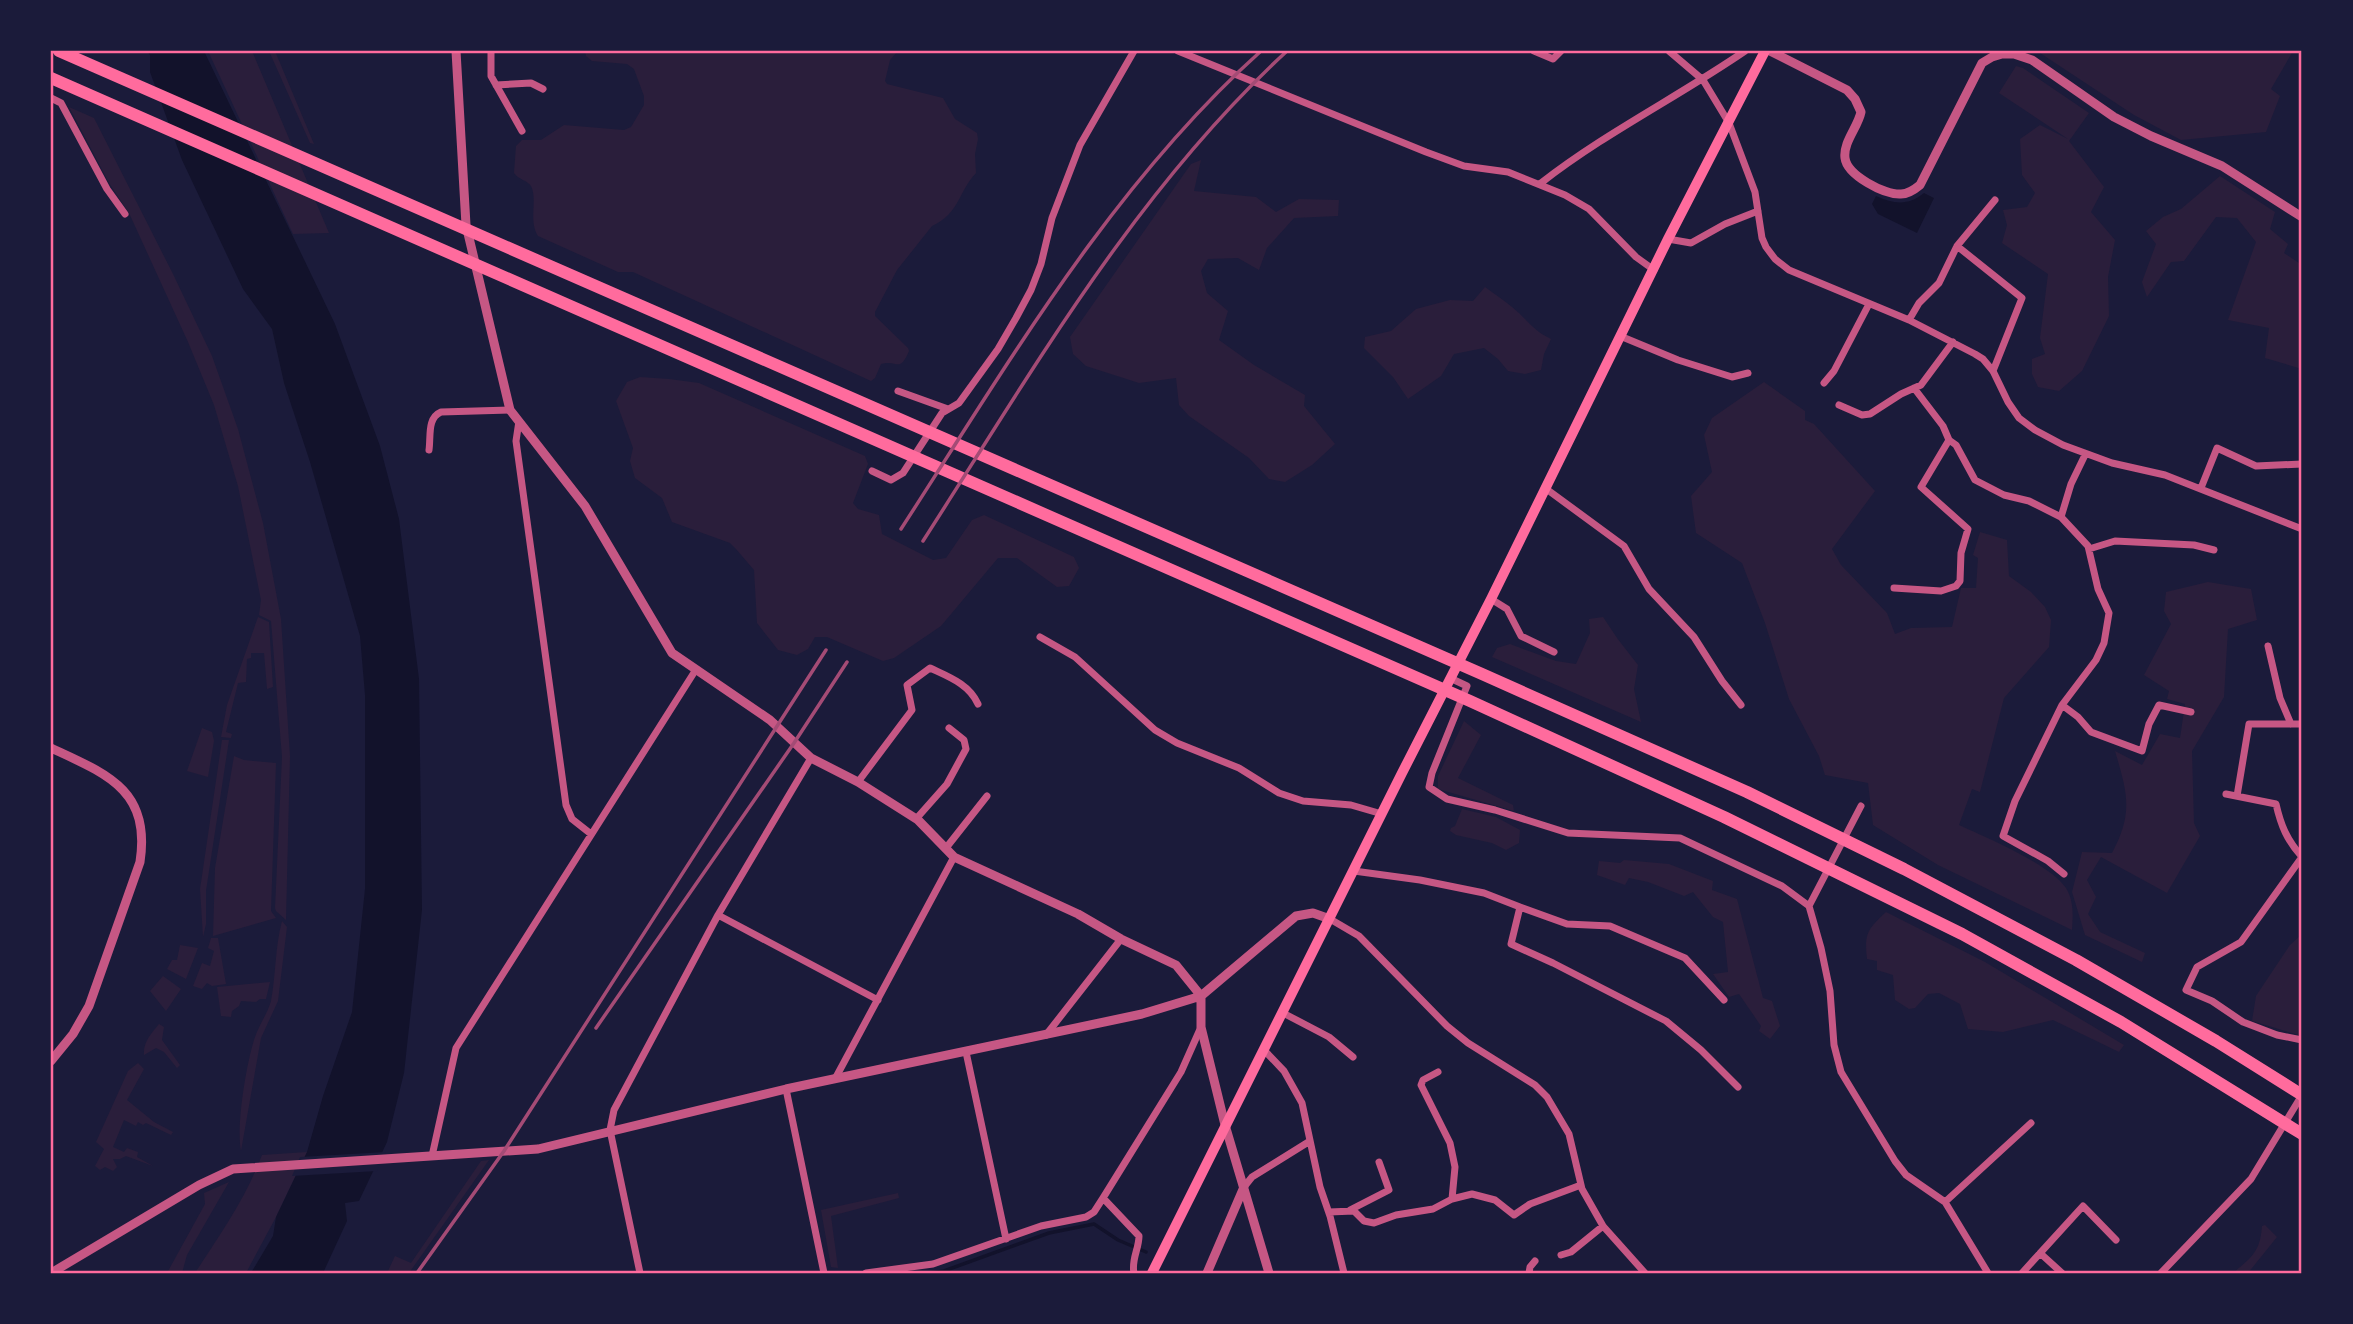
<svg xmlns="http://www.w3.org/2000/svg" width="2353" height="1324" font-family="Cabin,sans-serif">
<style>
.green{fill:#2a1e3b}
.water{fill:#12122b}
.pier{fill:#1b1b3a}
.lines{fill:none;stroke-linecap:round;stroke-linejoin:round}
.stream{stroke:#12122b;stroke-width:3.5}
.minor{stroke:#c65784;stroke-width:7}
.tertiary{stroke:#c65784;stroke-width:9}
.primary{stroke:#ff6b9d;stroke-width:10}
.motorway{stroke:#ff6b9d;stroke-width:12}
.rail{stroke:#a44b75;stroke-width:3.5}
.neatline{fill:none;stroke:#ff6b9d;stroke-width:2.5}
</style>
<rect width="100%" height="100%" fill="#1b1b3a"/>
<!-- green -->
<path class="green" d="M208,51H252L329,233L293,234Z
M269,51H275L314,144L310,143Z
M585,51H898L890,60L885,81L887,84L943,98L955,119L977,133L978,139L975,154L976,173C958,192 960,213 932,226L897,270L875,312V316L908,348L909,351C899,374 898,359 881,364L875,378L871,381L633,272H618L538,236C528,220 538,200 531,186C527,180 519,180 514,173L516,146L522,140H541L564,125L624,130L631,127L644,105V96L634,69L627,64L592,61L586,56Z
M2037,51H2293L2271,89L2280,96L2266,132L2181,140L2134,115Z
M2016,66L2023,68L2089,113L2069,141L2104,187L2091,212L2115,240L2108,277L2109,316L2082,371L2059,391L2038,387L2032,374V359L2045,354L2040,338L2048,274L2002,243L2007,225L2003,210L2027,207L2035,193L2022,175L2020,139L2040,125L2068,139L1999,93Z
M69,107L94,118L173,274L212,356L238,429L263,523L281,619L290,756L286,920L276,911L275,908L282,757L271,621L259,615L261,600L238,486L214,405L188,342L129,213L109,183Z
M1201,160L1194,191L1256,197L1276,212L1299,199L1339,200L1338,216L1294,218L1267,248L1259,270L1238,258L1208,259L1201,271L1207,293L1228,311L1219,340L1254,365L1305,395L1304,406L1335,444L1312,465L1285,482L1269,479L1249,458L1189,416L1179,405L1176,378L1139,383L1086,366L1073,354L1070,337L1191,164Z
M2220,176L2275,212L2270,229L2288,244L2284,253L2302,265V369L2265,358L2269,328L2228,320L2256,242L2237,218L2216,217L2184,261L2171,262L2147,297L2142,282L2156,244L2146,231L2163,217L2181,209Z
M1485,287C1494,294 1504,300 1512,307C1528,320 1532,330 1551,339L1544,354L1541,370L1525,374L1508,371L1498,359L1484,348L1454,354L1441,376L1408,399L1393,377L1364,348L1365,337L1391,331L1416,309L1450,300L1473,301Z
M640,377L669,379L699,383L865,456L868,464L853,503L858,509L879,515L882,534L933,560L946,558L972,520L984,515L1074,557L1079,568L1069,586L1057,587L1017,558H998L941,626L894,658L883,661L827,637H815L808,649L797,655L778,650L757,623L754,570L736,549L730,543L672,522L662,498L635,478L630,461L633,448L616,401L627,382Z
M1764,382L1805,411V420L1814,424L1875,491L1832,549L1841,565L1887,613L1895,634L1911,628L1952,627L1961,588H1976L1978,558L1973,555L1980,532L2007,540L2009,576L2031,592L2045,607L2051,620L2049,647L2004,698L1980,792L1972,789L1959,825C1985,837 2050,864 2066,888C2074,901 2073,916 2072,930L1938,865L1873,825L1868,783L1825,775L1819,756L1789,699L1765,623L1742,563L1696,533L1691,496L1712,472L1704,435L1712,418Z
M2208,582L2251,589L2257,620L2228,629L2224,697L2192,751L2194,823L2200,836L2167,893L2101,857L2087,880L2096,897L2088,914L2100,932L2145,953L2142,962L2085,935L2072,892L2082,852L2112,853C2134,812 2127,792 2115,751L2142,765L2160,734L2180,738L2185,704L2167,699L2169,691L2144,675L2171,624L2164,611L2166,592Z
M258,617L269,622L273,687L267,689L264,653H251V658L247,659L246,682L238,683L226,732L232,734L231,738L221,737L227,705Z
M1603,617L1617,638L1638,665L1634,689L1641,722L1492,657L1497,648L1510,644L1556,661L1576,664L1590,633L1589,619Z
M1464,721L1481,735L1458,778L1513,805L1514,811L1438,789V776Z
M202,728L212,732L214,741L208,777L187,771Z
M222,740H229L206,891V924L203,937L200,889Z
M234,756L244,760L276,763L271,911L276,918L213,936L215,868Z
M1462,809L1496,817L1520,830L1519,843L1506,850L1492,843L1456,835L1450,831L1451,828L1455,826Z
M1624,860L1669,864L1713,881L1712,890L1737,899L1763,998L1772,1001L1780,1026L1770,1039L1759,1031L1761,1026L1739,994L1729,997L1713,974L1728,972L1723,922L1713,917L1693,892L1684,896L1648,882L1629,878L1625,885L1597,875L1599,861L1620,863Z
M1886,912L1985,962L2124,1045L2119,1052L2053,1020L2003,1032L1968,1029L1960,1004L1939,993L1928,994L1915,1008L1909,1009L1895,1000L1893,975L1877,970V961L1867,959C1864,933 1868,929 1886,912Z
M282,921L287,927L278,1001L261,1038L241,1151C236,1126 246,1066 254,1040C258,1026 267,1015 271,1001C276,974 275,947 282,921Z
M2302,934V1036L2252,1021L2256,996L2290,945Z
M211,938H218L226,984L212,986L207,983L202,989L193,986L202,963L210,966L214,951L208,948Z
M180,945L198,948L186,979L167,969L172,960H177Z
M163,976L181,989L166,1011L150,991Z
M270,982L266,999H260L256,1002L241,1001L239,1006L232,1011L231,1017L221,1016L217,987Z
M159,1024L164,1027L162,1040L180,1065L177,1068L164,1052L156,1048L144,1055C143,1042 151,1034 159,1024Z
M138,1063L144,1069L127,1100L154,1122L173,1132L171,1135L146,1123L143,1125L138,1122L136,1126L124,1120L113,1147L124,1152L127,1148L138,1152L137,1157L153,1166L126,1156L120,1159H113L117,1167L113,1171L105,1167L100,1170L95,1166L104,1149L96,1142L128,1071Z
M307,1152L276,1217L246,1273H195C220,1235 246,1198 262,1155Z
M489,1160L409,1273H387L395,1256L411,1263L481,1161Z
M229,1182L187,1255L182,1273H167L205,1204L204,1193Z
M898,1193L899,1198L831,1216L838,1268L831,1267L821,1210Z
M2265,1225L2277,1237L2248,1273H2233C2252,1257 2260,1252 2262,1226Z"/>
<!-- water -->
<path class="water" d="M147,51H204L335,324L380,446L399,519L419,679L422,910L404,1073L387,1142L359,1201L345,1203L347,1221L323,1273H251L273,1236L276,1217L307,1152L323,1096L352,1012L365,889V695L360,636L310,462L284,383L272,329L243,289L182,160L150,72V55Z
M1924,193L1934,198L1917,233L1878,214L1872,204L1876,196C1894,204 1908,206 1924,193Z"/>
<!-- pier -->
<path class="pier" d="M386,1152L377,1171L292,1176L300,1157Z"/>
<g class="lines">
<!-- stream -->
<path class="stream" d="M930,1273L944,1271L1049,1233L1094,1224L1118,1240L1146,1252"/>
<!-- minor -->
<path class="minor" d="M491,51V76L522,131
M1178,51L1426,152L1464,166L1508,172L1565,195L1589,209L1636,257L1654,270
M1534,51L1553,59L1561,51
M1669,51L1703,80L1729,123L1755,192L1762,238L1766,247L1775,259L1789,270L1909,320L1975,354L1983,359L1993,371L2008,402L2019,418L2035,430L2063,445L2112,463L2165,475L2302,529
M496,85L531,83L543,89
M51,98L61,103L107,189L125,214
M1541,183C1605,133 1678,97 1745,51
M1668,239L1691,243L1725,224L1758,211
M1957,246L2022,298L1993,371
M1909,320L1919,303L1939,283L1957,246L1995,200
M1620,336L1678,360L1732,377L1748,373
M1824,383L1834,371L1869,304
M1914,388L1943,426L1949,440L1956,445L1975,480L2004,495L2029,501L2061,517
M898,391L948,409
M1839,405L1862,415L1870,414L1901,394L1921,385L1953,342
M519,421L516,441L566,805L572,819L591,834
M429,450C431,436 427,418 441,412L510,410
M872,471L891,480L903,473L942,413L959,403L998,349L1016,318L1031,290L1041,264L1052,218L1080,145L1134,51
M1545,488L1624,546L1649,589L1694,637L1722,681L1741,705
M2201,488L2217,448L2256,466L2302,464
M2089,549L2115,541L2194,545L2214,550
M1894,588L1941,591L1956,586L1960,581L1961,553L1968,529L1921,487L1949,440
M1491,599L1507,609L1521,636L1554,652
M1040,637L1075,657L1155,730L1177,743L1239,768L1279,793L1303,801L1351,805L1382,814
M2268,646L2280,698L2291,724
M1450,678L1467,686L1432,773L1429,787L1447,799L1495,810L1568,833L1680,838L1782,886L1809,906L1821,948L1830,991L1834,1045L1841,1072L1895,1161L1906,1175L1945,1202L1988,1273
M2062,705L2078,717L2091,732L2142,751L2149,724L2159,705L2191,712
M858,782L912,710L907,685L930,668C949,677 969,684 978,704
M2226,794L2276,804C2281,826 2287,840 2302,857
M2237,796L2249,724H2302
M916,819L947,784L966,749L964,740L949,728
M946,848L987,796
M2302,857L2241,942L2197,967L2186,990L2212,1001L2243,1022L2277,1035L2302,1040
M1354,871L1420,880L1484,893L1520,907L1511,944L1553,963L1666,1021L1701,1050L1738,1087
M2064,874L2048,861L2003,836L2015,801L2062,705L2096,660L2104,643L2109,613L2098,589L2088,546L2061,517L2071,484L2085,455
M1809,906L1861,806
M1520,907L1567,924L1610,926L1685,958L1724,1000
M718,915L878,1000
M1330,919L1359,936L1447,1026L1468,1043L1535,1085L1547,1097L1569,1134L1582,1189L1603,1226L1645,1273
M1283,1013L1329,1037L1353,1057
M1046,1035L1121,939
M1264,1050L1284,1071L1302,1103L1320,1187L1330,1216L1344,1273
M966,1052L1006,1239
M1438,1072L1423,1080L1421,1085L1450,1143L1455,1167L1452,1199
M835,1079L954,857
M786,1089L824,1273
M432,1156L456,1048L695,671
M1244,1187L1252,1177L1310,1141
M1103,1198L1139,1236C1139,1249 1131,1260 1134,1273
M1945,1202L2031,1123
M1350,1210L1389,1190L1379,1162
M1329,1212L1354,1211L1364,1221L1374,1223L1396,1215L1433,1209L1452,1199L1472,1194L1495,1200L1514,1215L1530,1204L1581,1185
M2040,1253L2062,1273
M1561,1255L1571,1252L1603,1226
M640,1273L610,1130L614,1110L718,915L811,758
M866,1273L933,1264L1041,1226L1086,1217L1094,1212L1103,1198L1181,1072L1201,1027
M1529,1273L1530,1267L1535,1261
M2022,1273L2083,1206L2116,1240
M2161,1273L2251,1179L2302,1095"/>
<!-- tertiary -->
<path class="tertiary" d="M456,51L466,225L510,410L585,506L672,653L770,720L811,758L858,782L918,820L954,857L1078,914L1121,939L1176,965L1201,996V1027L1225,1125L1269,1273
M1770,51L1847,90L1855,99L1861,112C1858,127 1843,142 1845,158C1847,175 1884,195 1901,194C1908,194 1914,190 1920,185L1982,63L1992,57L2002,54H2014L2032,60L2114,117L2151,136L2222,166L2302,217
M51,748C107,774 151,790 140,862L89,1006L73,1034L51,1061
M51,1273L199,1185L233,1169L538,1149L786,1089L1142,1014L1201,996L1296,916L1313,913L1330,919
M1207,1273L1244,1187"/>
<!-- primary -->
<path class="primary" d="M1152,1273L1402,773L1491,599L1668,239L1765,51"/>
<!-- motorway -->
<path class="motorway" d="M59,51L1482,674L1747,792L1904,869L2076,960L2216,1041L2302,1095
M51,78L1470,701L1724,817L1962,934L2121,1022L2302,1134"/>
<!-- rail -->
<path class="rail" d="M901,529C1009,362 1112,185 1261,51
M923,541C1033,370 1136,190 1287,51
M596,1028L794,743L847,662
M417,1273L504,1151L826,650"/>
</g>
<!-- border -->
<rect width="2353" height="1324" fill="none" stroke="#1b1b3a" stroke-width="105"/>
<rect x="52" y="52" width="2248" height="1220" class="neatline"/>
</svg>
